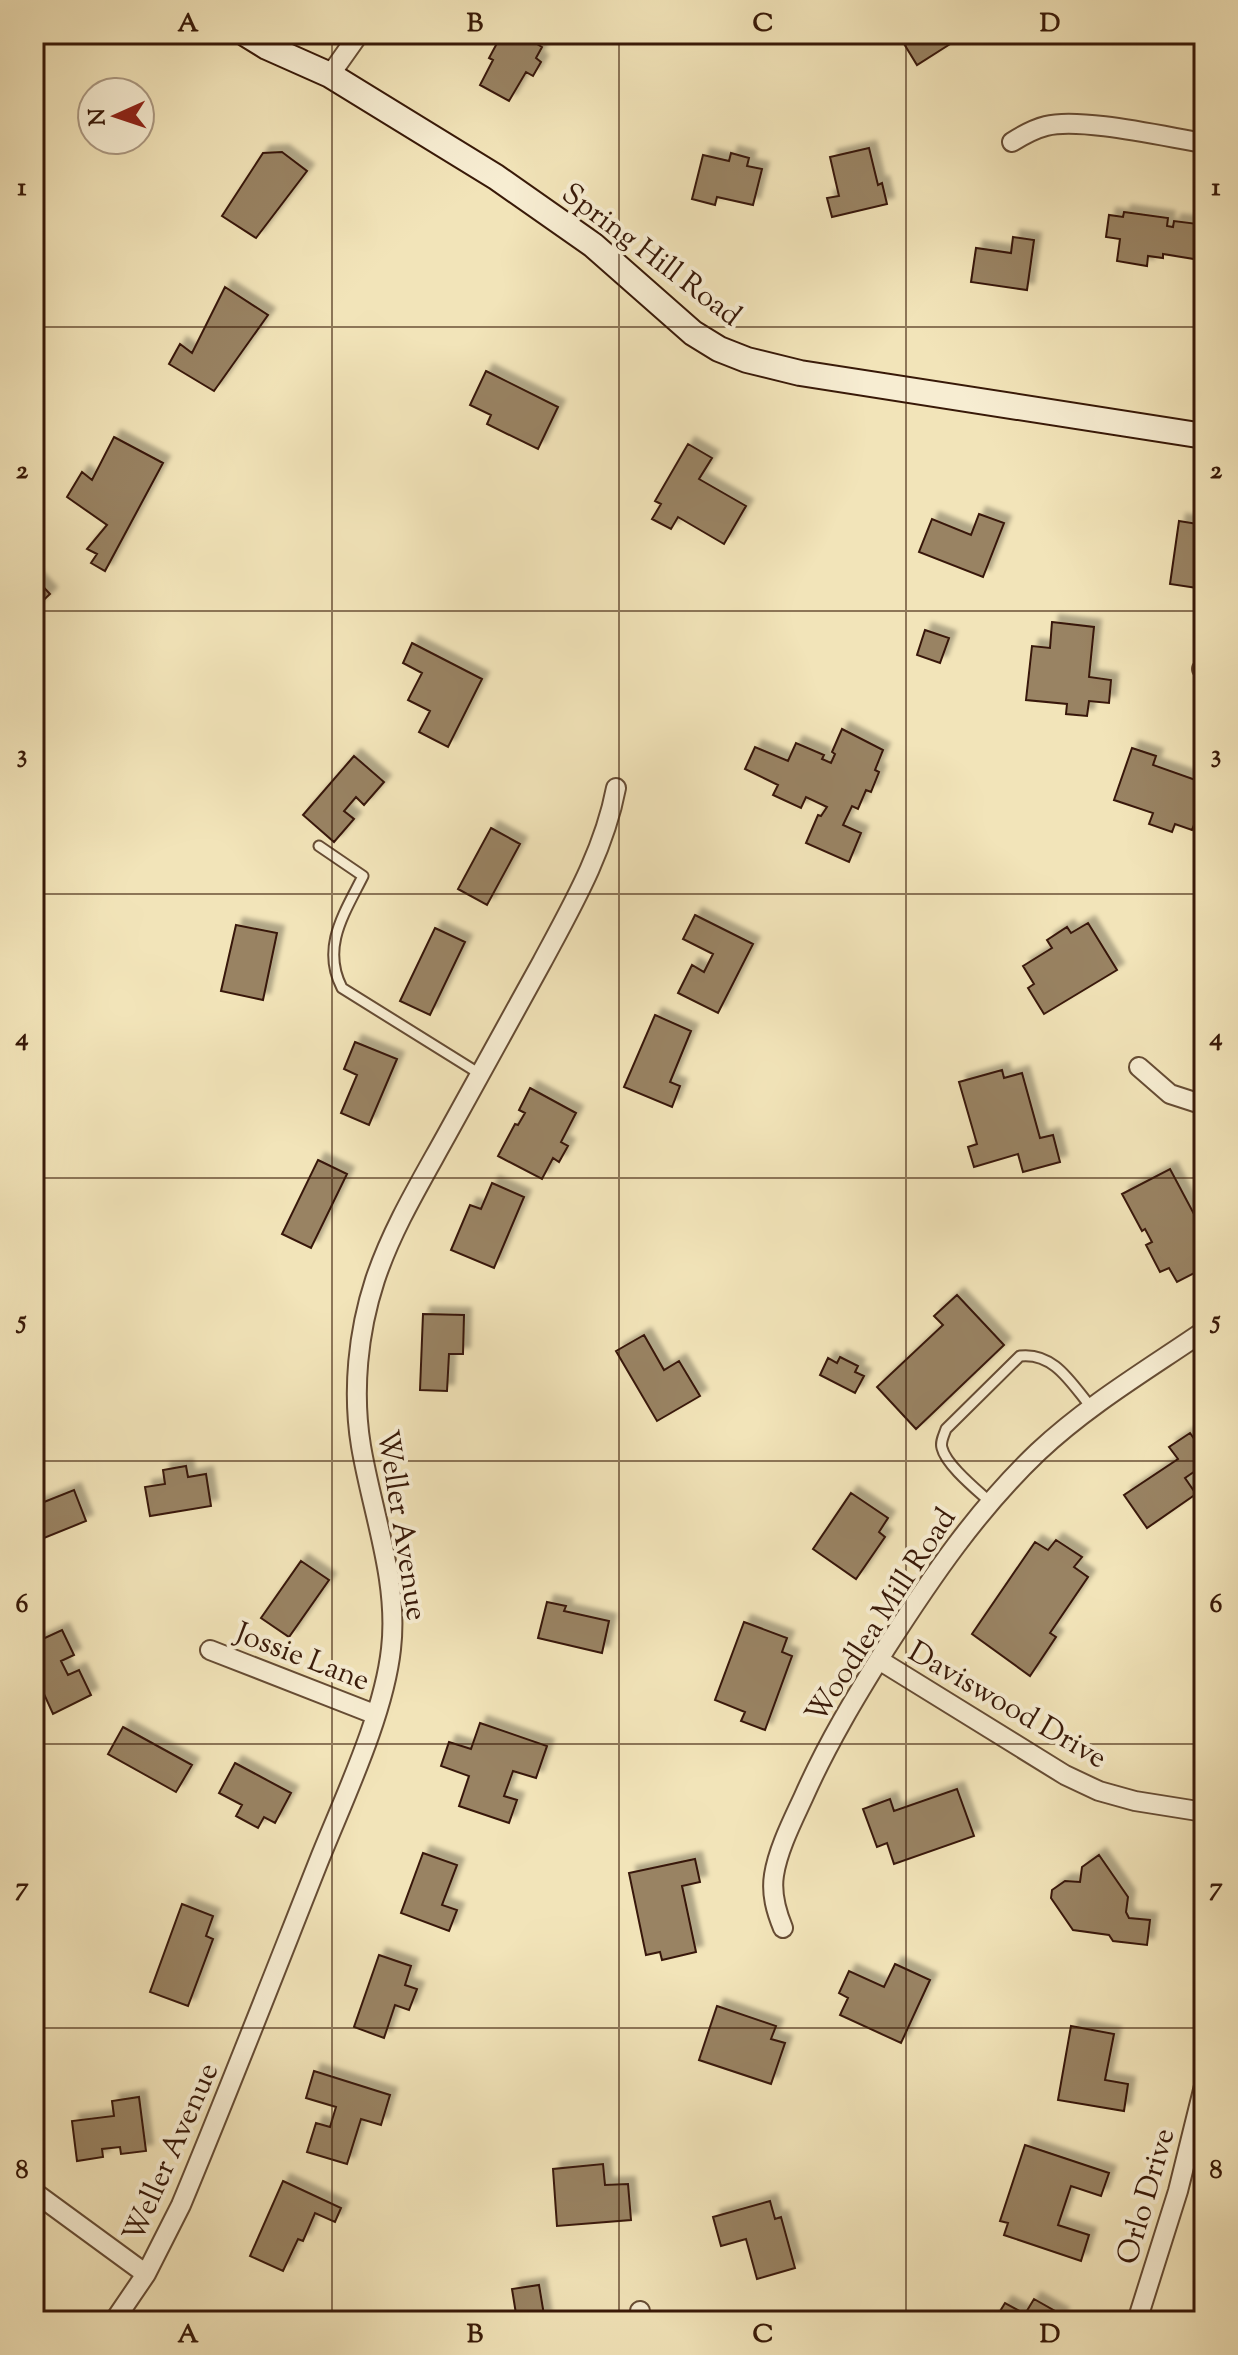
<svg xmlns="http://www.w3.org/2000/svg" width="1238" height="2355" font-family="'Sorts Mill Goudy',serif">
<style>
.building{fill:#998364;stroke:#381908;stroke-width:2;filter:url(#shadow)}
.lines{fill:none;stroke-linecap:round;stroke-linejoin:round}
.service-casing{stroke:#664c34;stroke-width:13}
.minor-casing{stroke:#664c34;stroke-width:22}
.secondary-casing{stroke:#381908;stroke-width:28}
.service{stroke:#f7edd2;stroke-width:9}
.minor{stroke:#f7edd2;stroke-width:18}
.secondary{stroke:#f7edd2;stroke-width:24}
.grid{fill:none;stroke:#381908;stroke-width:2;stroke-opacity:0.55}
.labels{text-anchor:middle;stroke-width:8;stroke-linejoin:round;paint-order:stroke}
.street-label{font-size:30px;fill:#381908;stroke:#f7edd2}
.neatline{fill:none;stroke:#381908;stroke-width:3}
.grid-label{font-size:26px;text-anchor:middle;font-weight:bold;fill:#381908}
</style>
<defs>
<filter id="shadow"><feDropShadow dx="7" dy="-7" stdDeviation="2" flood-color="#0004"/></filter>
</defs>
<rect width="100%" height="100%" fill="#f2e4b9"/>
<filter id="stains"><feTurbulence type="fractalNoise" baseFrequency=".0025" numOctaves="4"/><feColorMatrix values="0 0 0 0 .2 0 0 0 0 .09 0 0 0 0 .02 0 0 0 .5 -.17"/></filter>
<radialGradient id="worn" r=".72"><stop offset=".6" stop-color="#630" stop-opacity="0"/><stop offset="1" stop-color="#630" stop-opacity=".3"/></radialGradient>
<!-- building -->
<path class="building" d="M502,34H520L542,47L536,58L541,62L533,76L526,72L509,101L480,85L493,60L489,58Z
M898,34H955L958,39L917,65Z
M869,148L878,185L882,183L887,204L832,217L827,198L839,196L830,157Z
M282,152L307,171L256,238L222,216L263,153Z
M731,153L749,158L747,166L762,169L753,205L717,197L715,205L692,199L703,155L729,161Z
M1124,212L1168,218L1167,226L1173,227L1174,221L1198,224L1194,259L1163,254V258L1148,256L1147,266L1117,261L1120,239L1106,237L1109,215L1123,217Z
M1013,237L1034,240L1027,290L971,282L976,248L1011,253Z
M225,287L268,315L214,391L169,364L180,344L192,353Z
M486,371L558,407L538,449L487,424L491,415L470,405Z
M114,437L163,463L105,571L91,563L97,554L87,549L107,525L67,497L82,472L92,480Z
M688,444L712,458L699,479L746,506L724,544L678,517L671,529L652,519L661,504L655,501Z
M979,514L1004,523L983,577L919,552L932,519L971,535Z
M1179,521L1204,525V589L1170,584Z
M34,577L50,594L34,609Z
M1052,622L1094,627L1089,677L1111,680L1109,703L1089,701L1087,716L1066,714L1067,704L1026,700L1032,646L1050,648Z
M925,630L949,638L940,663L917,655Z
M412,643L482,679L448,747L419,732L430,711L408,700L422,673L403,663Z
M842,729L883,750L875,770L879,772L871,792L866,790L858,809L852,806L843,825L861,833L849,862L806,843L818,815L821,816L827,807L806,797L801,808L773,795L778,785L745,769L755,747L788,761L796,743L824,755L822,759L831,763L835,754L832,752Z
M1132,748L1156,756L1153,765L1204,783V798L1192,830L1175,824L1172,832L1149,824L1153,813L1114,800Z
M354,756L384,782L364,805L356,797L344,811L354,819L334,842L303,815Z
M491,828L520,844L487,905L458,889Z
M695,915L753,944L718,1013L678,993L692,965L704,972L713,954L683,939Z
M1088,923L1117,970L1044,1014L1028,988L1034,984L1023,966L1052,948L1047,940L1067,927L1071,933Z
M236,925L277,933L263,1000L221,991Z
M435,928L465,942L430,1015L400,1001Z
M655,1015L691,1031L670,1082L680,1086L672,1107L624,1087Z
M355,1042L397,1059L369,1125L341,1113L357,1075L344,1069Z
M1002,1070L1004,1078L1022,1073L1040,1138L1053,1135L1060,1162L1023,1172L1018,1154L974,1167L968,1147L977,1144L959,1082Z
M530,1088L576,1113L561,1142L568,1146L559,1162L553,1158L542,1179L498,1156L515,1124L518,1125L525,1113L519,1110Z
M318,1160L347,1174L311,1248L282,1234Z
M1170,1169L1195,1216L1204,1211V1268L1177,1282L1169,1268L1160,1272L1146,1245L1152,1242L1145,1229L1142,1231L1122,1194Z
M492,1183L524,1197L494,1268L451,1250L470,1205L481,1209Z
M957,1295L1004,1345L916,1429L877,1387L943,1325L934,1316Z
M423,1314L464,1315L463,1354H449L447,1391L420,1390Z
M644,1335L664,1370L679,1361L700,1396L657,1421L616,1351Z
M840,1357L858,1366L855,1372L864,1376L855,1393L820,1375L828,1358L837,1363Z
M1190,1433L1204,1453V1465L1185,1478L1196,1494L1147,1528L1124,1495L1178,1459L1169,1447Z
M186,1466L188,1477L206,1474L211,1506L150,1516L145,1487L165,1484L163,1470Z
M74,1490L86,1521L34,1542V1506Z
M851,1493L888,1518L879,1532L885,1537L856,1579L813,1549Z
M1056,1540L1082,1557L1074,1567L1088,1577L1050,1633L1056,1637L1030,1676L972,1634L1035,1542L1048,1550Z
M301,1561L329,1580L289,1637L261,1618Z
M547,1602L566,1606L564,1611L609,1621L602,1653L538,1638Z
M744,1622L787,1638L782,1652L792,1656L765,1730L741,1721L745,1712L715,1700Z
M62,1630L74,1655L61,1661L68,1675L79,1670L91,1695L53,1714L34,1672V1643Z
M480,1723L547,1746L536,1778L513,1771L504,1796L517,1800L509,1823L459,1806L469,1776L441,1766L449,1742L471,1749Z
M123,1727L192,1765L176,1792L108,1754Z
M235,1763L291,1793L275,1823L264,1817L258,1828L236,1816L242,1805L219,1793Z
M957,1789L974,1836L894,1864L887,1843L877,1847L863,1809L890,1799L894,1811Z
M423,1853L457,1865L442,1905L457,1910L449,1931L401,1913Z
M1099,1855L1128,1897L1126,1912L1129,1918L1150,1920L1147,1945L1113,1941L1109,1935L1073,1930L1051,1898L1052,1890L1065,1881L1080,1882L1082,1867Z
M695,1859L700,1882L682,1886L696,1952L662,1960L660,1952L646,1955L629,1873Z
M182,1904L213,1916L206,1936L213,1939L188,2006L150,1992Z
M379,1955L411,1966L405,1985L417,1989L409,2010L395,2005L384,2038L354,2027Z
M895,1964L930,1980L901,2043L840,2015L848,1998L839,1993L849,1971L884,1987Z
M717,2006L776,2026L771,2039L785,2043L771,2084L699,2060Z
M1071,2026L1114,2034L1105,2080L1128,2084L1124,2111L1058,2100Z
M314,2071L390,2095L381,2125L361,2119L347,2164L307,2152L316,2123L330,2127L336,2107L306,2098Z
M139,2097L146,2151L121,2154L120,2147L102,2149L103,2157L77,2161L72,2121L114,2116L112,2101Z
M1025,2145L1109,2173L1101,2196L1071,2186L1058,2225L1089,2235L1081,2261L1004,2235L1008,2223L1000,2221Z
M603,2164L605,2185L628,2184L631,2220L557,2226L553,2169Z
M283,2181L341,2208L335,2222L315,2213L303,2241L298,2239L283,2271L250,2256Z
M770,2201L775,2219L781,2217L795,2268L757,2279L746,2239L721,2246L713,2217Z
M539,2285L545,2321H511L517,2320L512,2289Z
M1034,2299L1062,2315L1059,2321H994L1005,2303L1025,2314Z"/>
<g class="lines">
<!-- service casing -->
<g class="service-casing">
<path id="service" d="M319,846L363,876C344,914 321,947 342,988L480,1074
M990,1502C977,1490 946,1465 942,1448C940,1442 944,1435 946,1429L1020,1356C1054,1352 1071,1383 1091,1407"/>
</g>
<!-- minor casing -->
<g class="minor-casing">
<path id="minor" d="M330,75L359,34
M1012,142C1023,135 1034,129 1046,126C1080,117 1166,137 1204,143
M1202,669H1204
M1139,1067L1170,1094L1204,1105
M210,1650L374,1714
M879,1660L1065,1775L1099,1791L1135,1801L1204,1812
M783,1928C776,1911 771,1894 774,1875C778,1849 793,1820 804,1796C827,1744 856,1696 886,1648C931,1578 977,1510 1038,1452C1088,1405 1147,1370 1204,1331
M34,2192L146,2274
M114,2321L146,2274L181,2205C229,2090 274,1974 320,1858C345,1796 384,1714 391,1649C399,1581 372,1512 361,1446C352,1391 358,1332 375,1280C392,1229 420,1183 446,1136C478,1078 510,1020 542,962C572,906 604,851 616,788
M639,2321L640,2311
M1137,2321L1178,2191L1204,2086"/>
</g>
<!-- secondary casing -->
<g class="secondary-casing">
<path id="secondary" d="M246,34L267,47L330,75L496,177L593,245L693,333L719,349L747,360L800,373L1204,436"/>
</g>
<!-- service -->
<use href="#service" class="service"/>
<!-- minor -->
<use href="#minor" class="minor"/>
<!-- secondary -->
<use href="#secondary" class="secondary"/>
</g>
<!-- grid -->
<path class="grid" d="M332,34V2321M619,34V2321M906,34V2321M34,327H1204M34,611H1204M34,894H1204M34,1178H1204M34,1461H1204M34,1744H1204M34,2028H1204"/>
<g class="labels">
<!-- street labels -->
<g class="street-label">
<text transform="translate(652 254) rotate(37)" y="10">Spring Hill Road</text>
<text transform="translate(403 1525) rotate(81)" y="10">Weller Avenue</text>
<text transform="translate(880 1615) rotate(-57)" y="10">Woodlea Mill Road</text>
<text transform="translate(303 1656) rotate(21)" y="10">Jossie Lane</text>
<text transform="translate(1008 1704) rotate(30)" y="10">Daviswood Drive</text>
<text transform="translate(170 2152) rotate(-66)" y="10">Weller Avenue</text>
<text transform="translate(1145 2196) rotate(-74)" y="10">Orlo Drive</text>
</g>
</g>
<!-- margin -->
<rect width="1238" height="2355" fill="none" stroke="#f2e4b9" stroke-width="88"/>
<!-- north arrow -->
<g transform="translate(116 116) rotate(267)"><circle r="38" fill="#f7edd2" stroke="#ab9881" stroke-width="2"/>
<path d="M0-6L14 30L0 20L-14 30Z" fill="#8f2418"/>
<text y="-12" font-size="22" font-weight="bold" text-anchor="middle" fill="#381908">N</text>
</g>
<rect x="44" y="44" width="1150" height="2267" class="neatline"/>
<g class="grid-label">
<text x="188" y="31">A</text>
<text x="475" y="31">B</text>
<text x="763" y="31">C</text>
<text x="1050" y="31">D</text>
<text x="22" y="195">1</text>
<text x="1216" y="195">1</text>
<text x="22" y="478">2</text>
<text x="1216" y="478">2</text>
<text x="22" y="762">3</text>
<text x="1216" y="762">3</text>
<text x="22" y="1045">4</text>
<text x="1216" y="1045">4</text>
<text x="22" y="1328">5</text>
<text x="1216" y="1328">5</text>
<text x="22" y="1612">6</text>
<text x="1216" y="1612">6</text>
<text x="22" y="1895">7</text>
<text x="1216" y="1895">7</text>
<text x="22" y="2178">8</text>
<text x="1216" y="2178">8</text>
<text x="188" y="2342">A</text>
<text x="475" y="2342">B</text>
<text x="763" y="2342">C</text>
<text x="1050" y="2342">D</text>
</g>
<rect width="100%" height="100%" filter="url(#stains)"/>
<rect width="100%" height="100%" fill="url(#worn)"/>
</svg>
